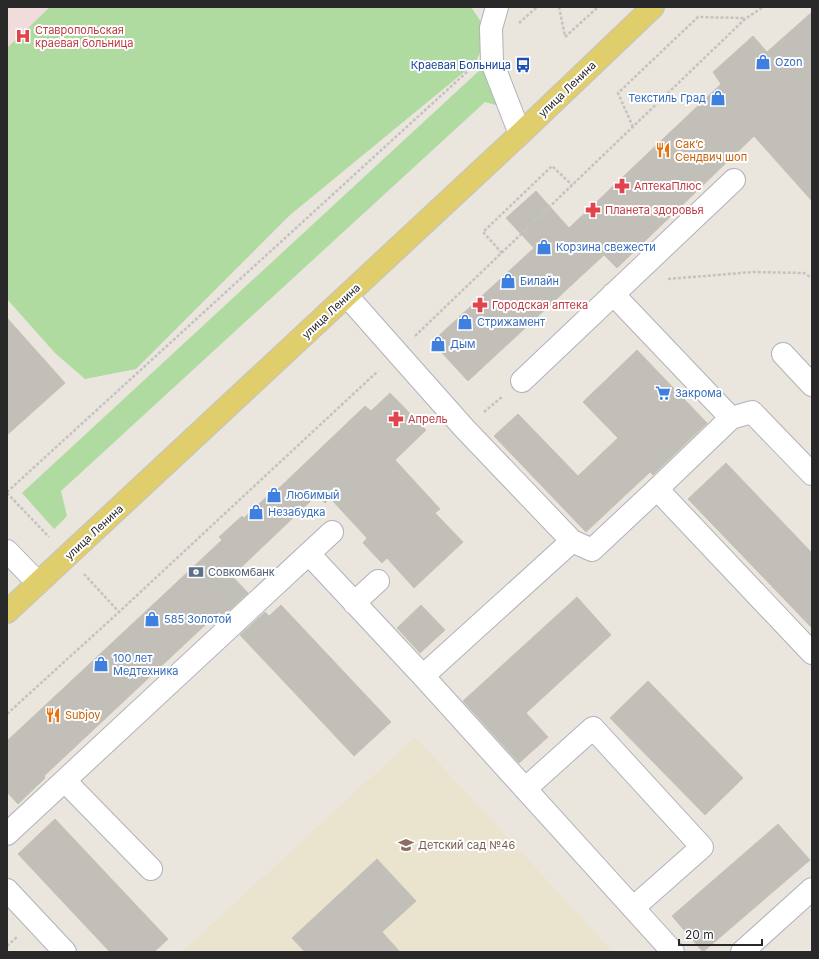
<svg xmlns="http://www.w3.org/2000/svg" width="819" height="959" font-family="Inter,sans-serif">
<style>
.education{fill:#eae3ce}
.medical{fill:#f0dcdb}
.green{fill:#afdaa0}
.building{fill:#c2bfb9;stroke:#c5c1b7}
.lines{fill:none;stroke-linecap:round;stroke-linejoin:round}
.minor-casing{stroke:#b0b2bb;stroke-width:24}
.major-casing{stroke:#c3c3c3;stroke-width:24}
.path{stroke:#c3c3c3;stroke-width:2.5;stroke-dasharray:3 2;stroke-linecap:butt}
.minor{stroke:#fff;stroke-width:22}
.major{stroke:#e0cd6c;stroke-width:22}
.labels{text-anchor:middle;stroke-width:4;stroke-linejoin:round;paint-order:stroke}
.health-label{font-size:11px;fill:#be3a42;stroke:#fff;text-anchor:start}
.shop-label{font-size:11px;fill:#366cbe;stroke:#fff;text-anchor:start}
.transit-label{font-size:11px;fill:#164399;stroke:#fff;text-anchor:end}
.street-label{font-size:11px;fill:#292929;stroke:#fff}
.food-label{font-size:11px;fill:#c56008;stroke:#fff;text-anchor:start}
.service-label{font-size:11px;fill:#4e5e75;stroke:#fff;text-anchor:start}
.education-label{font-size:11px;fill:#785e54;stroke:#fff;text-anchor:start}
</style>
<rect width="100%" height="100%" fill="#eae5dd"/>
<!-- education -->
<path class="education" d="M415,737L613,952H182Z"/>
<!-- medical -->
<path class="medical" d="M7,7H72L7,66Z"/>
<!-- green -->
<path class="green" d="M50,7H471L489,34L475,63L290,215L136,369L85,379L55,353L7,299V48Z
M481,69L512,104L507,108L485,102L61,491L67,516L54,529L22,493Z"/>
<!-- building -->
<path class="building" d="M812,12V201L754,136L617,268L604,255L468,381L432,342L534,248L506,218L536,191L569,228L721,84L713,72L753,36L767,52Z
M7,318L65,383L7,435Z
M637,350L707,423L653,475L650,472L586,532L494,436L518,414L578,476L618,438L583,402Z
M390,393L426,430L395,460L440,509L435,513L463,542L414,588L387,558L382,563L363,543L367,538L330,498L325,503L317,495L232,576L248,593L223,616L219,612L44,776L45,778L18,804L7,792V741L222,540L219,537L242,516L244,518L274,490L276,491L365,406L371,411Z
M726,463L812,553V628L688,499Z
M577,597L611,635L526,713L548,737L519,763L463,701Z
M281,605L391,722L354,756L240,635L265,612L269,616Z
M421,605L445,630L420,653L397,628Z
M648,681L743,778L705,815L610,718Z
M55,819L168,939L154,952H110L18,854Z
M778,824L810,860L703,952L672,916Z
M377,859L416,901L382,932L400,952H305L292,938Z"/>
<g class="lines">
<!-- minor casing -->
<g class="minor-casing">
<path id="minor" d="M497,7L491,28L492,62L520,134
M347,296L464,428L572,541L592,550L657,489L731,418L613,294
M783,354L812,385
M522,381L734,180
M731,418L752,412L812,474
M657,489L812,653
M7,551L38,583
M309,554L423,676L673,952
M354,603L378,581
M423,676L572,541
M65,781L151,869
M525,789L593,728L702,847L633,908
M7,834L332,532
M7,890L65,952
M742,952L812,889"/>
</g>
<!-- major casing -->
<g class="major-casing">
<path id="major" d="M7,612L520,134L653,7"/>
</g>
<!-- path -->
<path class="path" d="M559,7L565,36
M519,23L537,7
M565,37L598,7
M633,127L618,93L698,17L744,18
M502,253L483,232L552,166L572,185
M668,279L753,272L804,273L812,278
M415,336L745,19L763,7
M484,412L503,396
M7,492L469,70
M7,493L49,537
M84,574L119,612
M7,714L119,612L378,371
M7,946L17,937"/>
<!-- minor -->
<use href="#minor" class="minor"/>
<!-- major -->
<use href="#major" class="major"/>
</g>
<!-- icons -->
<defs>
<g id="hospital-bare" transform="scale(1.2)"><path d="M-5-5h3v3.5h4V-5h3V5h-3V1.5h-4V5h-3Z" fill="#e0444e" stroke="#fff" stroke-width="2.5" paint-order="stroke"/></g>
<g id="shop-bare" transform="scale(1.2)"><path d="M-5-2.5h2.3a2.7 3.5 0 0 1 5.4 0H5L5.5 6h-11ZM-1.5-2.5h3a1.5 2.3 0 0 0-3 0Z" fill="#3f7fe0" stroke="#fff" stroke-width="2.5" paint-order="stroke"/></g>
<g id="bus-bare" transform="scale(1.2)"><path d="M-5-6H5V4H4V6H2V4H-2V6H-4V4H-5ZM-3.5-4V0h7V-4ZM-3.5 1.2v1.5H-2V1.2ZM2 1.2v1.5H3.5V1.2Z" fill="#1a4fb4" stroke="#fff" stroke-width="2.5" paint-order="stroke"/></g>
<g id="restaurant-bare" transform="scale(1.2)"><path d="M-5-6h1v4h1v-4h1v4h1v-4h1v5L-1.5 .5V6h-2V.5L-5-1ZM5-6V6H3V1.5H1.5Q1.5-4 5-6Z" fill="#e8710a" stroke="#fff" stroke-width="2.5" paint-order="stroke"/></g>
<g id="pharmacy-bare" transform="scale(1.2)"><path d="M-2-6h4v4h4v4h-4v4h-4v-4h-4v-4h4Z" fill="#e0444e" stroke="#fff" stroke-width="2.5" paint-order="stroke"/></g>
<g id="supermarket-bare" transform="scale(1.2)"><path d="M-6-5.5h2.5l.6 2H6L4.5 2H-2.5L-4.4-4H-6ZM-1.5 3.2a1.3 1.3 0 1 0 .1 0ZM3 3.2a1.3 1.3 0 1 0 .1 0Z" fill="#3f7fe0" stroke="#fff" stroke-width="2.5" paint-order="stroke"/></g>
<g id="bank-bare" transform="scale(1.2)"><path d="M-6-4H6V4H-6ZM0-2.3a2.3 2.3 0 1 0 0 4.6a2.3 2.3 0 1 0 0-4.6Z" fill="#5c6f8a" stroke="#fff" stroke-width="2.5" paint-order="stroke"/></g>
<g id="school-bare" transform="scale(1.2)"><path d="M0-5L7-2L0 1L-7-2ZM-4 1L0 2.5L4 1V4Q0 6-4 4Z" fill="#8d6e63" stroke="#fff" stroke-width="2.5" paint-order="stroke"/></g>
</defs>
<g fill-rule="evenodd">
<use href="#hospital-bare" x="23" y="36"/>
<use href="#shop-bare" x="763" y="62"/>
<use href="#bus-bare" x="523" y="65"/>
<use href="#shop-bare" x="718" y="98"/>
<use href="#restaurant-bare" x="663" y="150"/>
<use href="#pharmacy-bare" x="622" y="186"/>
<use href="#pharmacy-bare" x="593" y="210"/>
<use href="#shop-bare" x="544" y="247"/>
<use href="#shop-bare" x="508" y="281"/>
<use href="#pharmacy-bare" x="480" y="305"/>
<use href="#shop-bare" x="465" y="322"/>
<use href="#shop-bare" x="438" y="344"/>
<use href="#supermarket-bare" x="663" y="393"/>
<use href="#pharmacy-bare" x="396" y="419"/>
<use href="#shop-bare" x="274" y="495"/>
<use href="#shop-bare" x="256" y="512"/>
<use href="#bank-bare" x="196" y="572"/>
<use href="#shop-bare" x="152" y="619"/>
<use href="#shop-bare" x="101" y="664"/>
<use href="#restaurant-bare" x="53" y="715"/>
<use href="#school-bare" x="406" y="845"/>
</g>
<g class="labels">
<!-- health labels -->
<g class="health-label">
<text x="35" y="34">Ставропольская<tspan x="35" dy="13">краевая больница</tspan></text>
<text x="634" y="190">АптекаПлюс</text>
<text x="605" y="214">Планета здоровья</text>
<text x="492" y="309">Городская аптека</text>
<text x="408" y="423">Апрель</text>
</g>
<!-- shop labels -->
<g class="shop-label">
<text x="775" y="66">Ozon</text>
<text x="706" y="102" text-anchor="end">Текстиль Град</text>
<text x="556" y="251">Корзина свежести</text>
<text x="520" y="285">Билайн</text>
<text x="477" y="326">Стрижамент</text>
<text x="450" y="348">Дым</text>
<text x="675" y="397">Закрома</text>
<text x="286" y="499">Любимый</text>
<text x="268" y="516">Незабудка</text>
<text x="164" y="623">585 Золотой</text>
<text x="113" y="662">100 лет<tspan x="113" dy="13">Медтехника</tspan></text>
</g>
<!-- transit labels -->
<g class="transit-label">
<text x="511" y="69">Краевая Больница</text>
</g>
<!-- street labels -->
<g class="street-label">
<text transform="translate(567 89) rotate(-44)" y="4">улица Ленина</text>
<text transform="translate(331 311) rotate(-43)" y="4">улица Ленина</text>
<text transform="translate(94 532) rotate(-43)" y="4">улица Ленина</text>
</g>
<!-- food labels -->
<g class="food-label">
<text x="675" y="148">Сак’с<tspan x="675" dy="13">Сендвич шоп</tspan></text>
<text x="65" y="719">Subjoy</text>
</g>
<!-- service labels -->
<g class="service-label">
<text x="208" y="576">Совкомбанк</text>
</g>
<!-- education labels -->
<g class="education-label">
<text x="418" y="849">Детский сад №46</text>
</g>
</g>
<!-- border -->
<rect width="819" height="959" fill="none" stroke="#292929" stroke-width="16"/>
<!-- scale -->
<path d="M679 939v6h83v-6" fill="none" stroke="#292929" stroke-width="2"/>
<text x="685" y="939" font-size="12" fill="#292929" stroke="#ffffff" stroke-width="3" paint-order="stroke">20 m</text>
</svg>
